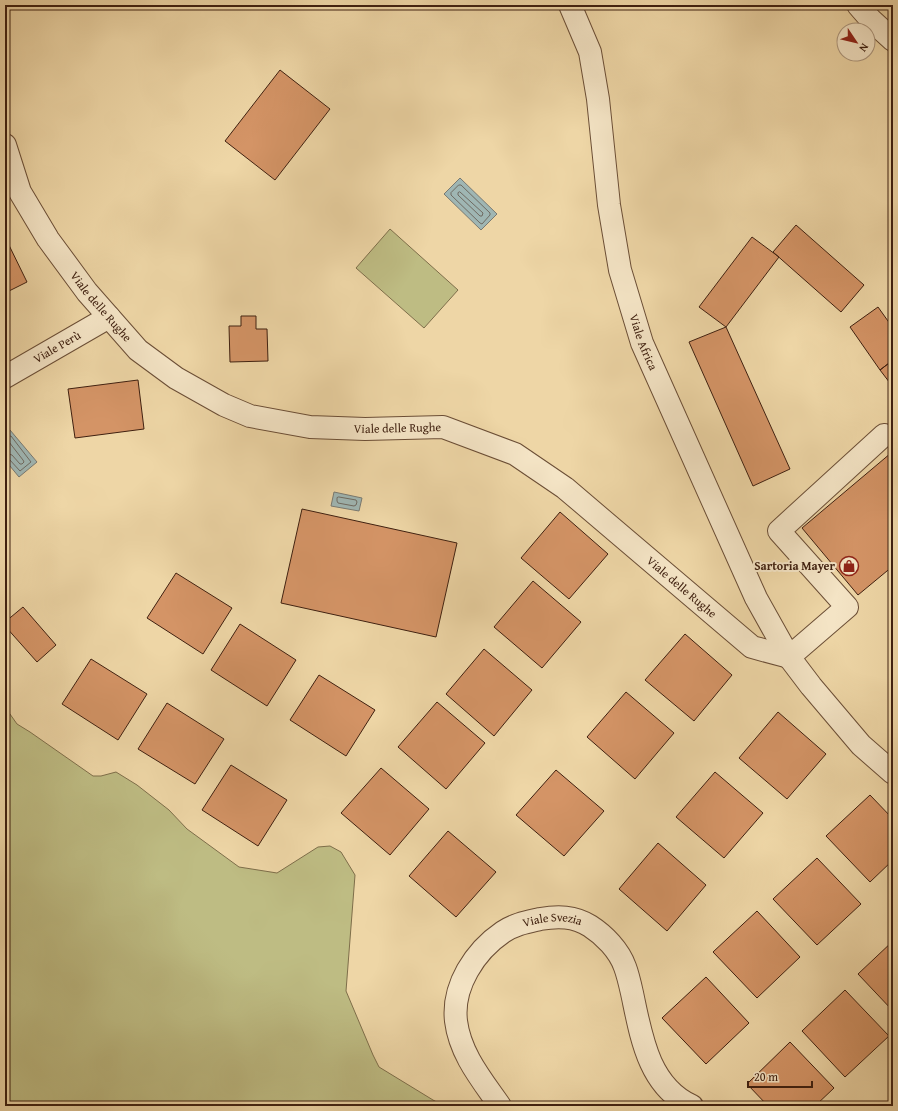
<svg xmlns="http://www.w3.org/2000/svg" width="898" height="1111" font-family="'Gentium Book Plus',serif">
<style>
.green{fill:#bebc83;stroke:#7e6e4a}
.water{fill:#9fb6b3;stroke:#797a72}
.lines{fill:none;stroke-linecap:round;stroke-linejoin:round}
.shore{stroke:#6f6b62;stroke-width:1}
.building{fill:#d49466;stroke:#3f2010}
.minor-casing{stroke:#6b4e36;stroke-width:24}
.minor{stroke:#f4e4c5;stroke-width:22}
.labels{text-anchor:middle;stroke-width:4;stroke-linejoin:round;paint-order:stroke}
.street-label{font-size:12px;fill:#3f2010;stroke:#f4e4c5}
.poi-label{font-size:12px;font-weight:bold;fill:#3f2010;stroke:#f4e4c5;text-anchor:end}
</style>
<rect width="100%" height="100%" fill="#eed6a6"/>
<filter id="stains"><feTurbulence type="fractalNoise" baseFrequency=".005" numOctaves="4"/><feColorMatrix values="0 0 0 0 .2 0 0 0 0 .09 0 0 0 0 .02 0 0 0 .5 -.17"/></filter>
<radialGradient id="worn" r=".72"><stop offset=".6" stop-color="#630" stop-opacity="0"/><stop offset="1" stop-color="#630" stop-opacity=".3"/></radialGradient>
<!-- green -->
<path class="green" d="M390,229L458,290L424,328L356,268Z
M5,707L17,724L30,732L93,776H101L116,772L137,785L169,810L187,829L239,867L277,873L318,847L330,846L341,852L355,875L346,991L373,1055L379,1067L433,1100L444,1106H5Z"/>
<!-- water -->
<path class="water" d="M460,178L497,214L481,230L444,194Z
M10,430L37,462L19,477L5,460V434Z
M334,492L362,498L359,511L331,506Z"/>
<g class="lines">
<!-- shore -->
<path class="shore" d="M459,185H461L490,213V215L482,224L480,223L451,195V193Z
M460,192L483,213L482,216H480L458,195V193Z
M5,437L11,436L31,462L20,471L9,459L5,458
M5,442H9L23,460L24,462L22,464H20L12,455L5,453
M339,497L356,500L357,502L356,505L354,506L338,503L337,501V498Z"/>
</g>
<!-- building -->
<path class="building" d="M280,70L330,109L275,180L225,141Z
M796,225L864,285L841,312L773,252Z
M5,237L27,282L5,293Z
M752,237L779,257L726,327L699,307Z
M878,307L893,328V360L880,370L850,327Z
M241,316H256V329H267L268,361L230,362L229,326H241Z
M726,327L790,469L753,486L689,342Z
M893,360V387L880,370Z
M138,380L144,429L75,438L68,389Z
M891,453L893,455V566L858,595L802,528Z
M302,509L457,543L436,637L281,603Z
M560,512L608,554L569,599L521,558Z
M176,573L232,608L203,654L147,618Z
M533,581L581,622L542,668L494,627Z
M5,582L9,587L5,591Z
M23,607L56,645L37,662L5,626V622Z
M240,624L296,660L267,706L211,670Z
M685,634L732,675L694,721L645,680Z
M484,649L532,690L494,736L446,694Z
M91,659L147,694L118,740L62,704Z
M319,675L375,710L346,756L290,720Z
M626,692L674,733L635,779L587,737Z
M437,702L485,743L446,789L398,747Z
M167,703L224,739L195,784L138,749Z
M778,712L826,754L787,799L739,758Z
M231,765L287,800L258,846L202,810Z
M381,768L429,809L390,855L341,813Z
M556,770L604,811L564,856L516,815Z
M715,772L763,813L724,858L676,817Z
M870,795L893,819V860L870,882L826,836Z
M448,831L496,872L456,917L409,876Z
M658,843L706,885L667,931L619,889Z
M817,858L861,904L817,945L773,899Z
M757,911L800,957L757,998L713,952Z
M893,941V1011L858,974Z
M706,977L749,1023L706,1064L662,1018Z
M845,990L889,1036L845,1077L802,1031Z
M790,1042L834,1088L815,1106H768L747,1084Z"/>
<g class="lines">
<!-- minor casing -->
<g class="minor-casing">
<g id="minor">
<path id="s1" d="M570,5L590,52L598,99L609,205L620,270L642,343L756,598L789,657L811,686L861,745L893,773"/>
<path d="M858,5L871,20L893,40"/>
<path id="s2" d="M5,145L20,192L48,239L87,292L138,350L176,378L224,405L250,416L310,427L365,429L443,427L515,454L565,488L752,647L789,657"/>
<path id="s3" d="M5,377L109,317"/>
<path d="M789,657L847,607L779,531L884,435"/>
<path id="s4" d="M500,1106C482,1080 460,1054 456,1021C452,986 475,951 503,932C515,924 527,922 540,919C558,916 574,916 590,926C604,935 619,950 625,967C628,975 630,984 632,993C641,1035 648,1086 692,1106"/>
</g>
</g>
<!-- minor -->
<use href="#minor" class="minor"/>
</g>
<!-- icons -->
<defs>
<g id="shop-ring" transform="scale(1)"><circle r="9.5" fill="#f4e4c5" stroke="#8f2418" stroke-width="1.5"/><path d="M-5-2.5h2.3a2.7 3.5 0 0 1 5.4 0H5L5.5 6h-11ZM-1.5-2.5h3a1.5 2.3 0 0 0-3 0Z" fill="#8f2418"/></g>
</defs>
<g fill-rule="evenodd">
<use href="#shop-ring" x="849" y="566"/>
</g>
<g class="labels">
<!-- street labels -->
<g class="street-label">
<text dy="4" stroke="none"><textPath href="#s2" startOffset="190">Viale delle Rughe</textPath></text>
<text dy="4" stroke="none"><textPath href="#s1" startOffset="347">Viale Africa</textPath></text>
<text dy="4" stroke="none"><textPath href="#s3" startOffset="60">Viale Perù</textPath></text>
<text dy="4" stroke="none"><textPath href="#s2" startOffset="526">Viale delle Rughe</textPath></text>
<text dy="4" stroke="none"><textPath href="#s2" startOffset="862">Viale delle Rughe</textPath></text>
<text dy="4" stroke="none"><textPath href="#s4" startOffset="254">Viale Svezia</textPath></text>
</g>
<!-- poi labels -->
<g class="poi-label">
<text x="835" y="570">Sartoria Mayer</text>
</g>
</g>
<!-- margin -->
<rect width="898" height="1111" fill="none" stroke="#eed6a6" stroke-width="20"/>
<rect x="6" y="6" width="886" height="1099" fill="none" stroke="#3f2010" stroke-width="2"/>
<rect x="10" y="10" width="878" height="1091" fill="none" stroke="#3f2010"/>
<!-- north arrow -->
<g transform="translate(856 42) rotate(125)"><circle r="19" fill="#f4e4c5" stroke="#ac967d"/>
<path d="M0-3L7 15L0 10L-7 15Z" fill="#8f2418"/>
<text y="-6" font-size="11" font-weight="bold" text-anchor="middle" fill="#3f2010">N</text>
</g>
<!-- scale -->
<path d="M748 1081v6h64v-6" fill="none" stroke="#3f2010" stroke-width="2"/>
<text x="754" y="1081" font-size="12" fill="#3f2010" stroke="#f4e4c5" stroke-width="3" paint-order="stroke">20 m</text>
<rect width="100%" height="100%" filter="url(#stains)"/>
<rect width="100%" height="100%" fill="url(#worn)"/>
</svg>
